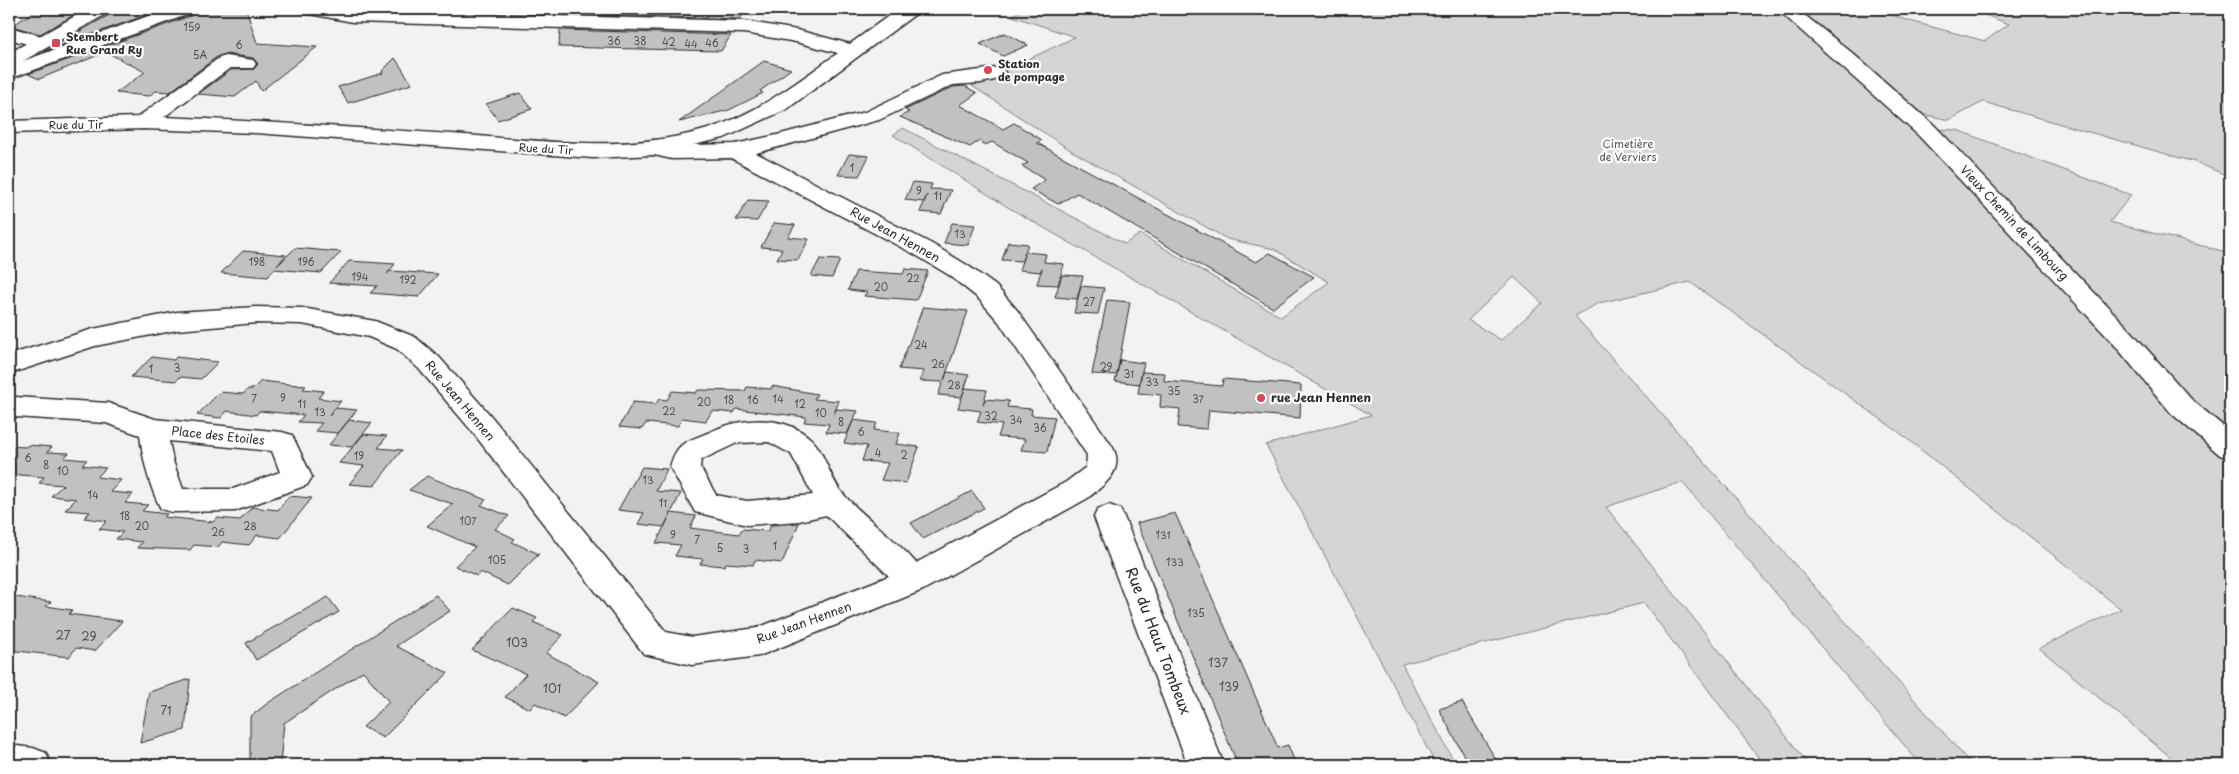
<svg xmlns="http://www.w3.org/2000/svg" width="2239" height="774" font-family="'Playpen Sans',sans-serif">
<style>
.green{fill:#d5d5d5;stroke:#808080;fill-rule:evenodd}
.building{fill:#c1c1c1;stroke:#2b2b2b}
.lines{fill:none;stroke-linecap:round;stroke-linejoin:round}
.street-casing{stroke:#2b2b2b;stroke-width:3}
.secondary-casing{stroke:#2b2b2b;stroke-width:3}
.street{fill:#fff;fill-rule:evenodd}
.secondary{fill:#fff;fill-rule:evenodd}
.poi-dot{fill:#d1495b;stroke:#fff;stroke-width:2}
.labels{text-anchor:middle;stroke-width:4.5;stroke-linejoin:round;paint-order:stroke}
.number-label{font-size:10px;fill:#505050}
.far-poi-label{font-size:11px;font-weight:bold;fill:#2b2b2b;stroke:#fff;text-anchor:start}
.far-street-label{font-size:11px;fill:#2b2b2b;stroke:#fff}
.far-park-label{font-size:11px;fill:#565656;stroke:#fff}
.street-label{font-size:12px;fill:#2b2b2b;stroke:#fff}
.poi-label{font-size:12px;font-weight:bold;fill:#2b2b2b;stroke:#fff;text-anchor:start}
.near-number-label{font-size:12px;fill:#505050}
.near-street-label{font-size:15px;fill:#2b2b2b;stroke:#fff}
</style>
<rect width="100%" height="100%" fill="#f2f2f2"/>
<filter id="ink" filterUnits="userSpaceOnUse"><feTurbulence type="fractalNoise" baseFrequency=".02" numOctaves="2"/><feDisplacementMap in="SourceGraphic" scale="10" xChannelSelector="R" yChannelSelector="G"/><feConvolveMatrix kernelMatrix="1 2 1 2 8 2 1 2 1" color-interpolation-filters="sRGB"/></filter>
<g filter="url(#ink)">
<!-- green -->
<path class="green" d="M1010,9H1779L1838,58L1923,135L2106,334L2169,411L2230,459V765H2180L2039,648L2121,609L1900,433L1690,282L1599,303L1575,316L1972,765H1921L1682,482L1606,507L1809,765H1764L1644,603L1402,664L1456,765H1436L1266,445L1371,415L1011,209L893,135L903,128L1125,244L1140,234L1281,317L1329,282L1274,249L1227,239L1072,151L972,86L1075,37L1012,16L1019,11ZM1514,277L1542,303L1501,340L1468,320Z
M1791,9H1877L1906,20L1985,41L2009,24L1969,9H2223L2230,12V177L2198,163L1983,102L1949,120L1913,112L1849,53Z
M1935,129L1957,130L2131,195L2110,222L2230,253V430L2193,400L2103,311L1997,190Z"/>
<!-- building -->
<path class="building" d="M39,9H85L40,34L11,26Z
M112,9H163L43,52L109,15Z
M196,9H246L257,43L317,47L261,91L256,81L235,97L198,94L231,70L254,69L258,64L253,58L226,54L218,56L170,92L156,91L149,96L116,93L145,72L106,52L39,79L28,74L193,15Z
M560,9H746L740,19L560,14Z
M560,30L731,35L721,51L559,47Z
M1005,33L1028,45L1003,56L980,44Z
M395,58L412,84L348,103L338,87L383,73L382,71Z
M764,61L791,69L760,91L763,93L729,110L679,122Z
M965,86L977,93L960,105L1003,129L1014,123L1042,140L1037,143L1256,262L1270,253L1314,277L1273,308L1077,193L1058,204L1031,189L1045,180L1022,166L1028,163L992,142L985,145L979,141L970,147L900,117L909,112L905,110L953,87Z
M520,93L532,109L498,120L486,104Z
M849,154L869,156L859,176L838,175Z
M913,182L932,184L930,189L951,190L941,214L920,212L927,195L924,202L905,200Z
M748,200L769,201L757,221L736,220Z
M774,223L795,225L788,237L809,239L798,260L777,259L782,249L761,247Z
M952,223L975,225L968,245L944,243Z
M1008,242L1028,244L1022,261L1002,260Z
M295,248L341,252L321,273L274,269L268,277L221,273L243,251L286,255L277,266Z
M1025,252L1046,254L1044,262L1064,264L1058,285L1037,284L1042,268L1041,272L1019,270Z
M820,259L840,260L832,278L811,276Z
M349,261L395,264L387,274L390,271L438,274L419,297L370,293L377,286L329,283Z
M905,269L928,271L916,300L864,296L867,292L848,290L856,271L903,274Z
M1062,275L1083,276L1077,299L1055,297Z
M1081,286L1104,288L1098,314L1074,313Z
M1107,300L1130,302L1117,374L1120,360L1144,363L1139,384L1115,381L1117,375L1092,374Z
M923,307L968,311L944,380L947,372L969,375L962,397L938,395L943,382L920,381L924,371L899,369Z
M152,357L174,360L176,357L218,362L201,379L180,377L176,381L131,377Z
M1142,372L1165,373L1164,381L1222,386L1223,379L1301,385L1300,418L1209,410L1207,429L1178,427L1180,409L1160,407L1161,395L1138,393Z
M261,381L306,386L303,389L324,391L318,398L341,401L329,416L335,408L357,410L338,433L315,431L322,423L298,422L304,415L259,411L256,415L227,411L221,418L197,415L220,392L243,394L248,389H253Z
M772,386L817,394L814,399L839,401L834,414L836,409L858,411L853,420L877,423L874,430L900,433L896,444L919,447L906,483L881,480L888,463L862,461L867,446L844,443L853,421L847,434L826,432L829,424L804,422L806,417L736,409L734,413L712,411L706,421L682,418L678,426L646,423L642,429L619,427L633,402L656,404L659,399L667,400L672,391L696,393L698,390L745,391L747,387L771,389Z
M965,388L987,390L983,405L985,399L1009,401L1007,407L1032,409L1031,415L1055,417L1047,452L1021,450L1025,439L998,437L1002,425L977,422L981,411L958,408Z
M349,420L372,423L352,447L329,445Z
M364,434L387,436L378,448L402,450L374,486L349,484L364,466L339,463Z
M28,445L52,447L47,452L69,453L64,458L87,460L82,465L106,468L97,477L121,480L110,492L133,494L125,503L148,505L142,511L167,514L164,517L213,522L217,518L240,520L252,507L278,510L289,496L312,498L280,538L257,535L249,545L222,542L218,547L194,545L190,550L137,548L142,542L116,539L123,532L99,529L107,521L84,518L90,512L65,510L76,499L51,496L63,485L39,483L44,477L9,474V446L26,447Z
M642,467L667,469L656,491L681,493L664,527L638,524L644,513L618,510Z
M427,476L486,500L481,505L509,516L495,529L515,539L512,542L539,554L508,585L480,572L477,576L455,566L475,547L427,526L453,504L409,490Z
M972,491L984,508L923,539L911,523Z
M671,513L696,516L690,528L739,534L742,529L768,531L771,525L799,523L782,563L755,560L753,565L726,563L724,566L700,564L703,559L675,556L681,545L656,543Z
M1175,513L1278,748L1288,745L1296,765H1238L1137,523Z
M436,595L450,611L396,646L448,673L383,738L363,727L389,702L363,671L284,723L280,763L250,765V717L268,703Z
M9,596L51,602L46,606L72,610L69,614L122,621L95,651L76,648L69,657L9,650Z
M328,597L339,612L256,660L246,643Z
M513,608L537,618L533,622L563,635L546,653L599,682L564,718L535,703L530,709L505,697L526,674L472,650Z
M190,679L185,730L140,743L149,692Z
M1462,702L1499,765H1469L1439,709Z"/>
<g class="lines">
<!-- street casing -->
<g class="street-casing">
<path id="street" d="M168,9H194L192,13L9,79V66Z
M302,9L744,21L797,30L850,44L898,9H919L917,13L787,109L724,138L693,145L735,144L777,135L865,112L942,75L996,68L1003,70L1006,74L1003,78L981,83L953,85L879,120L756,153L932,244L967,265L996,286L1017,310L1112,446C1126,470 1104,485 1088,498L923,590L759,656L692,665L644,654L471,430L419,369L397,349L369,337L302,324L256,323L177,330L95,346L9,374V355L93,329L177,312L256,307L302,308L375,321L415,337L439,357L491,416L666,632L692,637L757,628L889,576L826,515L799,521L747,525L695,512L670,467C677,441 687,442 710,432C741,417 784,414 811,439C825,452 830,480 844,495C866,519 895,538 916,563L1066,482L1086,467L1087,455L999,322L978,298L949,275L914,254L731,158L672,159L654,155L593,158L256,133L143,129L9,133V121L138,117L219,58L226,56L253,60L256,64L253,68H230L164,117C260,121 356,128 452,134C537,140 624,154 708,129C758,113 796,83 838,53L796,42L744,33L353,22L304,13ZM769,442L791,454L813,495L747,501L716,495L700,467L701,460L737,443Z
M1777,9H1797L1851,52L1935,126L2131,331L2191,399L2230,432V458L2220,455L2171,413L2113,343L1919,136Z
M9,27L49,38L52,42L49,46L42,48L9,39Z
M15,397L108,403L155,419L282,432L292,435L312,477L307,485L235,511L172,512L161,509C149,486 143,460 140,435L106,423L16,417L9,419V399ZM169,441L272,451L280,472L233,489H183L173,461Z
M1109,505L1120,509L1124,517L1224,765H1188L1094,517L1098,509Z
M9,745L33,748L46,753L51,765H9Z"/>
</g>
<!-- secondary casing -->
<g class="secondary-casing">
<path id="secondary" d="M88,9H110L108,13L16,65L9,67V53Z"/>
</g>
<!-- street -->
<use href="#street" class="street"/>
<!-- secondary -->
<use href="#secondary" class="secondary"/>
</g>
</g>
<!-- markers -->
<g class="poi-dot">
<rect x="51" y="38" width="10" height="10" rx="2.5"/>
<circle cx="988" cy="70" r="5"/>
<circle cx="1261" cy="398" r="5"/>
</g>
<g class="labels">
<!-- number labels -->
<g class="number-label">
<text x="192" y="31">159</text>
<text x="614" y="45">36</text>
<text x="640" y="45">38</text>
<text x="669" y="46">42</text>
<text x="712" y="47">46</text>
<text x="691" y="48">44</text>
<text x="239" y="49">6</text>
<text x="200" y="59">5A</text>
<text x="852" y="172">1</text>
<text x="919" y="195">9</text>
<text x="938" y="200">11</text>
<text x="960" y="238">13</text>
<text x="257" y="266">198</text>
<text x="306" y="266">196</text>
<text x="360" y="281">194</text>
<text x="913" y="282">22</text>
<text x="408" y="284">192</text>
<text x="881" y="291">20</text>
<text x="1089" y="306">27</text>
<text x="921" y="349">24</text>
<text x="938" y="368">26</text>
<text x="1106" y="371">29</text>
<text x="177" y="372">3</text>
<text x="151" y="373">1</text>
<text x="1129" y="378">31</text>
<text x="1152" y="386">33</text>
<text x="954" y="389">28</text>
<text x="1174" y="395">35</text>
<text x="283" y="402">9</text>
<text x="254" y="403">7</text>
<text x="778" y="403">14</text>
<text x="1198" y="403">37</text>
<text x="729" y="404">18</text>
<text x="753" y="404">16</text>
<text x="704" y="406">20</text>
<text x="302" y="408">11</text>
<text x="800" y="408">12</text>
<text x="669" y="415">22</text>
<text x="320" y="416">13</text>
<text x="821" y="417">10</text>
<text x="991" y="420">32</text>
<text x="1016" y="424">34</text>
<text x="841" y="426">8</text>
<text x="1040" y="432">36</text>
<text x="861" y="436">6</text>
<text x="878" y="457">4</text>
<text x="904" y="459">2</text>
<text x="359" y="460">19</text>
<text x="28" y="462">6</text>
<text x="46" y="469">8</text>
<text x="63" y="475">10</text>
<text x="648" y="484">13</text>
<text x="93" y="499">14</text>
<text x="663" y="507">11</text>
<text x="125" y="520">18</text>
<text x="468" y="525">107</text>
<text x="142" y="530">20</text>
<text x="250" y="530">28</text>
<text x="218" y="536">26</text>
<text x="673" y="539">9</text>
<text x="1163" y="539">131</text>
<text x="697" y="544">7</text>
<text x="775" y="550">1</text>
<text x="720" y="552">5</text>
<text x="746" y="553">3</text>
<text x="497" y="564">105</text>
<text x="1175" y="566">133</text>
<text x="1196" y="617">135</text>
</g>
<!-- far-poi labels -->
<g class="far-poi-label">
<text x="66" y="41">Stembert<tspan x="66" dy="13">Rue Grand Ry</tspan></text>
<text x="998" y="68">Station<tspan x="998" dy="13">de pompage</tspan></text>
</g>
<!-- far-street labels -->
<g class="far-street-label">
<text transform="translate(76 125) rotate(-1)" y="4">Rue du Tir</text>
<text transform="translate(546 149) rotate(3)" y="4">Rue du Tir</text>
</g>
<!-- far-park labels -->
<g class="far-park-label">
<text x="1628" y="148">Cimetière<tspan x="1628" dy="13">de Verviers</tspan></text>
</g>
<!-- street labels -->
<g class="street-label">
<text transform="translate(2014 223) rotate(47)" y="4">Vieux Chemin de Limbourg</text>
<text transform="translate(895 235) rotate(29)" y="4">Rue Jean Hennen</text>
<text transform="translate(460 401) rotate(50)" y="4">Rue Jean Hennen</text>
<text transform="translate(218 436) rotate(6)" y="4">Place des Etoiles</text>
<text transform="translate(804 623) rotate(-20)" y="4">Rue Jean Hennen</text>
</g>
<!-- poi labels -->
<g class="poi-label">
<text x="1271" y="402">rue Jean Hennen</text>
</g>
<!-- near-number labels -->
<g class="near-number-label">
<text x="63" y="640">27</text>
<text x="89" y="641">29</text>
<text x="517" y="647">103</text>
<text x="1218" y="667">137</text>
<text x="1229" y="691">139</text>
<text x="552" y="693">101</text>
<text x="166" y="715">71</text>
</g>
<!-- near-street labels -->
<g class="near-street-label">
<text transform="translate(1158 641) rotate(69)" y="5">Rue du Haut Tombeux</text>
</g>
</g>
<!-- margin -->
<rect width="2239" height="774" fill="none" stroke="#fff" stroke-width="30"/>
<rect x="15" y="15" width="2209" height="744" fill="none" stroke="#2b2b2b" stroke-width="2" filter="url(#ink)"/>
</svg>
